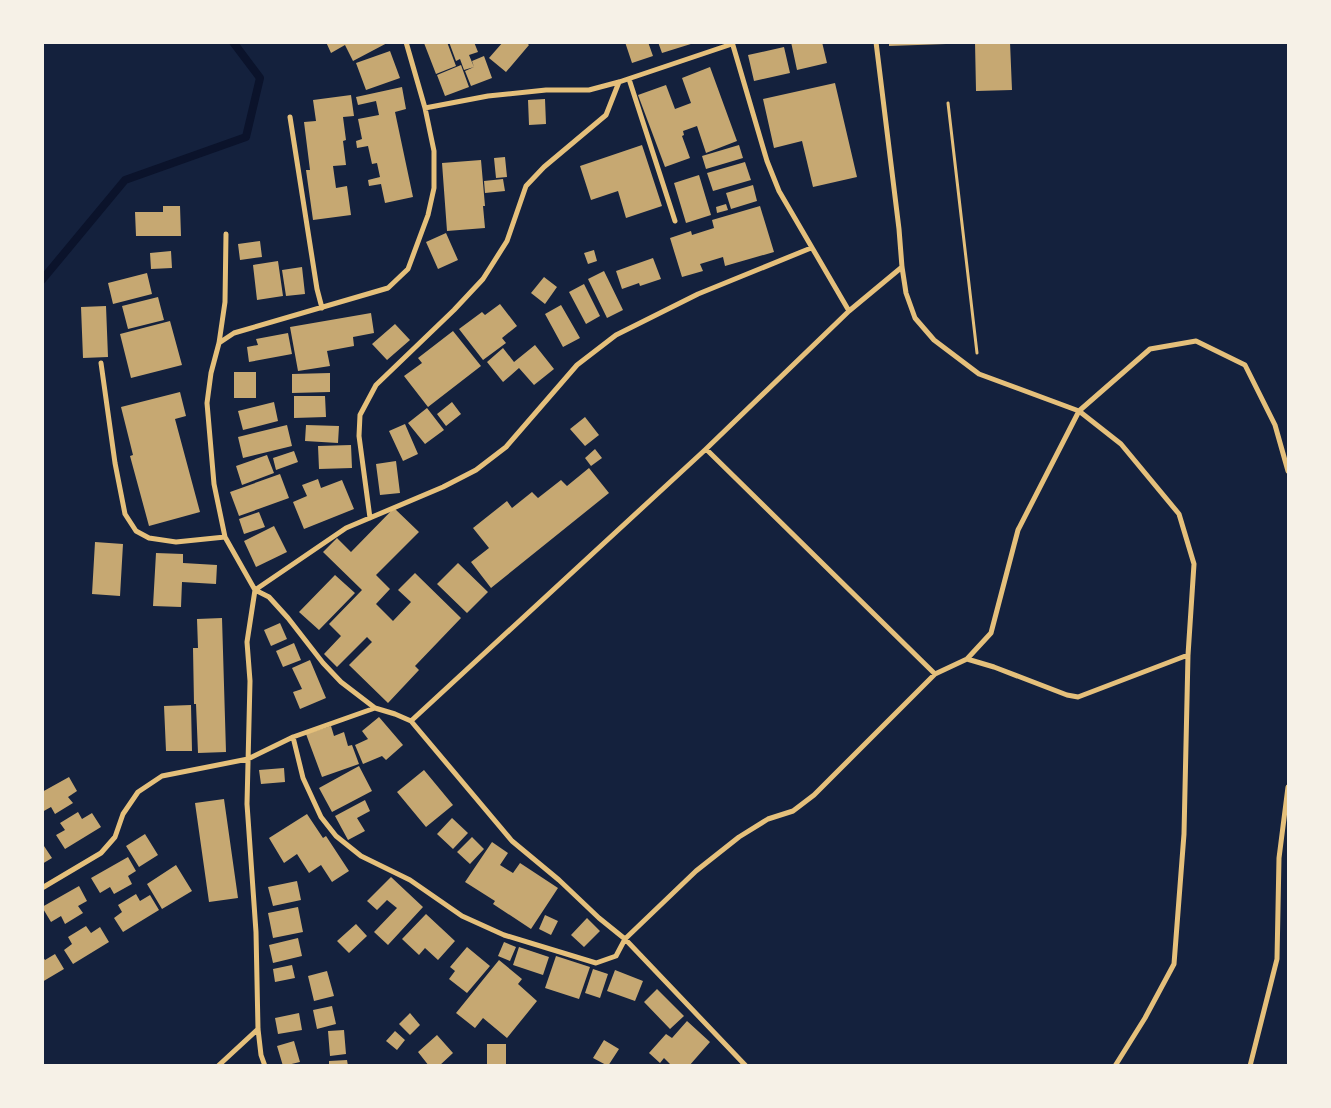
<svg xmlns="http://www.w3.org/2000/svg" width="1331" height="1108" font-family="Raleway,sans-serif">
<style>
.lines{fill:none;stroke-linecap:round;stroke-linejoin:round}
.stream{stroke:#0b132b;stroke-width:8}
.building{fill:#c6a872}
.path{stroke:#e5c07b;stroke-width:3}
.minor{stroke:#e5c07b;stroke-width:5}
</style>
<rect width="100%" height="100%" fill="#14213d"/>
<g class="lines">
<!-- stream -->
<path class="stream" d="M42,280L125,180L246,137L260,78L233,42"/>
</g>
<!-- building -->
<path class="building" d="M326,42H389L353,61L345,45L331,53Z
M447,42L456,66L436,74L424,43Z
M449,42H474L478,52L469,55L474,67L464,70L460,59L456,61Z
M503,42H526L529,45L506,72L489,58Z
M625,42H648L653,56L632,63Z
M658,42H694V43L662,53Z
M791,42H822L827,63L797,70Z
M889,42H946V44L889,46Z
M975,42H1010L1012,90L976,91Z
M784,47L790,73L754,81L748,55Z
M390,51L400,78L366,90L356,63Z
M484,56L492,78L471,86L465,71L474,67L472,61Z
M461,65L469,87L445,96L437,75Z
M710,67L737,141L706,153L697,126L683,131L684,135L682,136L690,158L665,167L638,95L666,85L675,109L691,103L682,78Z
M835,83L857,177L813,187L802,141L774,148L763,99Z
M402,87L406,109L395,112L413,197L385,203L381,184L369,186L368,180L380,177L377,163L372,164L368,146L357,148L356,141L362,139L358,119L379,115L376,101L358,105L356,97Z
M351,95L354,116L343,117L346,140L343,141L346,165L333,166L336,188L347,186L351,215L313,220L306,170H310L304,122L316,121L313,100Z
M545,99L546,124L529,125L528,100Z
M642,145L662,206L626,218L618,191L591,200L580,166Z
M739,145L743,158L706,169L702,156Z
M505,157L507,177L496,178L494,158Z
M481,160L485,206H483L485,228L447,231L442,163Z
M745,162L751,180L713,191L707,173Z
M699,175L711,215L686,223L674,183Z
M503,179L505,191L485,193L484,181Z
M753,185L757,201L731,209L726,193Z
M726,204L728,210L717,213L716,207Z
M163,206H180L181,236H136L135,212H163Z
M760,206L774,252L725,266L723,257L700,264L703,271L682,277L670,238L691,231L692,235L714,228L712,220Z
M446,233L458,260L438,269L426,242Z
M260,241L262,257L240,260L238,244Z
M594,250L597,261L588,264L584,253Z
M171,251L172,268L151,269L150,253Z
M653,258L661,279L640,286L639,283L622,289L616,271Z
M278,261L283,296L257,300L253,265Z
M302,267L305,294L286,296L282,270Z
M604,271L623,310L607,318L588,279Z
M147,273L152,294L113,304L108,283Z
M544,277L557,287L545,304L531,293Z
M584,284L600,316L586,324L569,292Z
M158,297L164,320L128,329L122,306Z
M500,304L517,326L502,338L506,343L483,360L459,329L482,312L485,315Z
M561,305L580,338L563,347L545,314Z
M106,306L108,357L83,358L81,307Z
M371,313L374,333L353,337L354,346L327,351L330,366L298,371L290,327Z
M170,321L182,365L131,378L120,334Z
M395,324L410,340L387,360L372,344Z
M453,331L481,366L428,407L404,376L422,363L418,358Z
M288,333L292,354L249,362L247,347L258,345L256,339Z
M535,345L554,369L534,385L519,368L503,382L487,362L503,348L514,362Z
M234,372H256V398H234Z
M330,373V392L292,393V374Z
M180,392L186,416L175,419L200,512L149,526L130,456L133,455L121,407Z
M294,396H325L326,417L294,418Z
M274,402L278,421L243,430L238,411Z
M452,402L461,414L446,426L437,414Z
M427,408L444,430L425,444L408,423Z
M585,417L599,435L585,446L570,429Z
M405,424L418,454L403,461L389,431Z
M287,425L292,446L243,458L238,437Z
M306,425L339,426L338,443L305,441Z
M351,445L352,468L319,469L318,446Z
M595,449L602,458L591,466L585,458Z
M294,451L298,462L276,470L273,458Z
M267,455L274,473L242,485L236,466Z
M396,461L400,493L380,495L376,464Z
M589,468L609,493L491,588L471,562L489,548L473,528L507,501L512,508L532,492L538,498L561,480L567,486Z
M280,474L289,498L239,516L230,492Z
M318,479L321,488L342,480L354,509L304,529L293,502L307,496L302,485Z
M394,508L419,532L376,575L390,589L376,604L393,621L411,602L398,590L415,573L461,618L415,666L419,670L388,703L349,665L372,642L367,637L337,667L324,654L341,636L329,624L362,590L323,552L337,538L351,552Z
M259,512L265,527L244,534L239,519Z
M274,526L287,552L256,567L244,541Z
M95,542L123,544L120,596L92,594Z
M156,553L183,554V563L217,565L216,584L182,582L181,607L153,606Z
M458,563L488,592L467,613L437,584Z
M335,575L355,593L319,630L299,612Z
M222,618L226,752L198,753L196,704H194L193,648H198L197,619Z
M280,623L287,639L271,646L264,630Z
M294,643L301,660L283,667L276,651Z
M310,660L326,698L300,709L293,692L302,689L292,668Z
M191,705L192,751H166L164,706Z
M379,717L403,745L386,760L382,756L363,764L355,745L368,739L362,731Z
M331,726L334,736L344,732L348,746L352,745L359,764L322,777L306,734Z
M359,766L372,791L332,812L319,788Z
M284,768L285,782L261,784L259,770Z
M424,770L453,805L426,827L397,792Z
M69,777L77,791L68,797L73,803L55,814L51,807L42,812V792Z
M224,799L238,898L209,902L195,803Z
M365,800L370,811L357,818L365,831L348,840L335,816Z
M78,812L82,819L92,813L101,827L65,849L56,835L65,830L60,823Z
M307,814L323,838L326,836L349,871L332,882L321,865L309,873L297,854L284,863L269,838Z
M452,818L468,833L453,849L437,834Z
M145,834L158,855L139,867L126,846Z
M472,837L484,849L470,864L457,852Z
M492,842L508,853L500,865L513,873L520,863L558,888L531,929L493,904L495,901L465,882Z
M42,843L52,858L42,864Z
M128,857L136,871L128,876L132,884L114,894L110,887L100,893L91,878Z
M176,865L192,891L162,909L147,884Z
M391,877L423,907L388,945L374,932L397,908L387,900L377,910L367,901Z
M297,881L301,900L273,906L268,887Z
M79,886L87,901L78,906L83,913L65,924L61,916L51,922L42,907Z
M136,894L140,901L150,895L159,910L123,932L114,918L122,912L118,905Z
M298,907L303,932L273,938L268,913Z
M426,914L455,941L438,960L425,948L419,955L402,939Z
M545,915L558,921L551,935L539,929Z
M587,918L600,931L584,947L571,935Z
M356,924L367,936L349,953L337,941Z
M86,926L91,933L100,927L109,942L73,964L64,950L72,944L68,937Z
M298,938L302,956L273,963L269,945Z
M504,942L516,947L510,961L498,956Z
M467,947L490,966L467,993L449,979L455,971L450,967Z
M519,947L549,957L543,975L513,965Z
M55,954L64,969L42,982V956L45,960Z
M556,956L590,967L579,999L545,988Z
M499,960L522,979L518,984L537,1001L507,1038L483,1018L475,1028L456,1013Z
M292,965L295,978L275,982L273,969Z
M593,969L608,974L600,998L585,993Z
M615,970L643,981L635,1001L607,991Z
M327,971L334,996L314,1001L308,976Z
M657,989L684,1016L670,1029L644,1002Z
M332,1006L336,1024L317,1029L313,1010Z
M299,1013L302,1030L278,1034L275,1018Z
M410,1013L420,1025L410,1035L399,1024Z
M687,1021L710,1042L689,1066H672L664,1058L660,1063L649,1053L666,1034L672,1038Z
M344,1030L346,1054L330,1056L328,1031Z
M395,1031L405,1040L397,1050L386,1041Z
M437,1035L453,1053L439,1066H429L418,1052Z
M604,1040L619,1049L608,1066L593,1058Z
M294,1041L300,1062L283,1066L277,1046Z
M487,1044H506V1064H487Z
M347,1060L348,1066H329V1061Z"/>
<g class="lines">
<!-- path -->
<path class="path" d="M948,103L977,353"/>
<!-- minor -->
<path class="minor" d="M732,42L767,161L779,191L849,311
M876,42L899,229L902,267L906,293L915,318L934,340L979,374L1079,411L1121,444L1179,514L1194,564L1188,655L1184,834L1174,964L1145,1018L1115,1066
M629,79L675,221
M425,108L488,96L546,90H589L619,82L732,44
M290,117L317,289L322,308
M226,234L225,302L219,343L211,373L207,403L214,484L225,537L255,590L247,642L250,681L247,804L256,932L258,1029L261,1055L265,1066
M219,343L234,333L388,288L408,269L428,215L434,188V151L425,108L406,42
M101,363L115,463L125,514L136,531L149,538L176,542L225,537
M706,449L935,674L967,659L991,633L1018,530L1079,411L1150,349L1196,341L1245,365L1275,425L1288,471
M370,518L359,436L360,415L376,385L454,310L483,279L507,241L526,186L544,167L606,115L619,82
M255,590L269,597L288,618L323,663L341,682L375,708L395,714L411,721L512,841L559,880L599,918L625,939L746,1066
M255,590L346,528L443,487L476,470L506,447L577,365L616,335L698,294L811,248
M967,659L994,667L1067,695L1078,697L1188,655
M411,721L706,449L849,311L902,267
M293,737L303,778L321,817L336,836L361,856L410,880L462,916L504,935L596,963L616,956L625,939L696,871L739,837L768,819L793,811L814,795L935,674
M42,888L101,853L115,837L123,814L138,792L162,776L248,759L293,737L375,708
M218,1066L258,1029
M1250,1066L1277,959L1279,858L1288,787"/>
</g>
<!-- border -->
<rect width="1331" height="1108" fill="none" stroke="#f6f1e7" stroke-width="88"/>
</svg>
